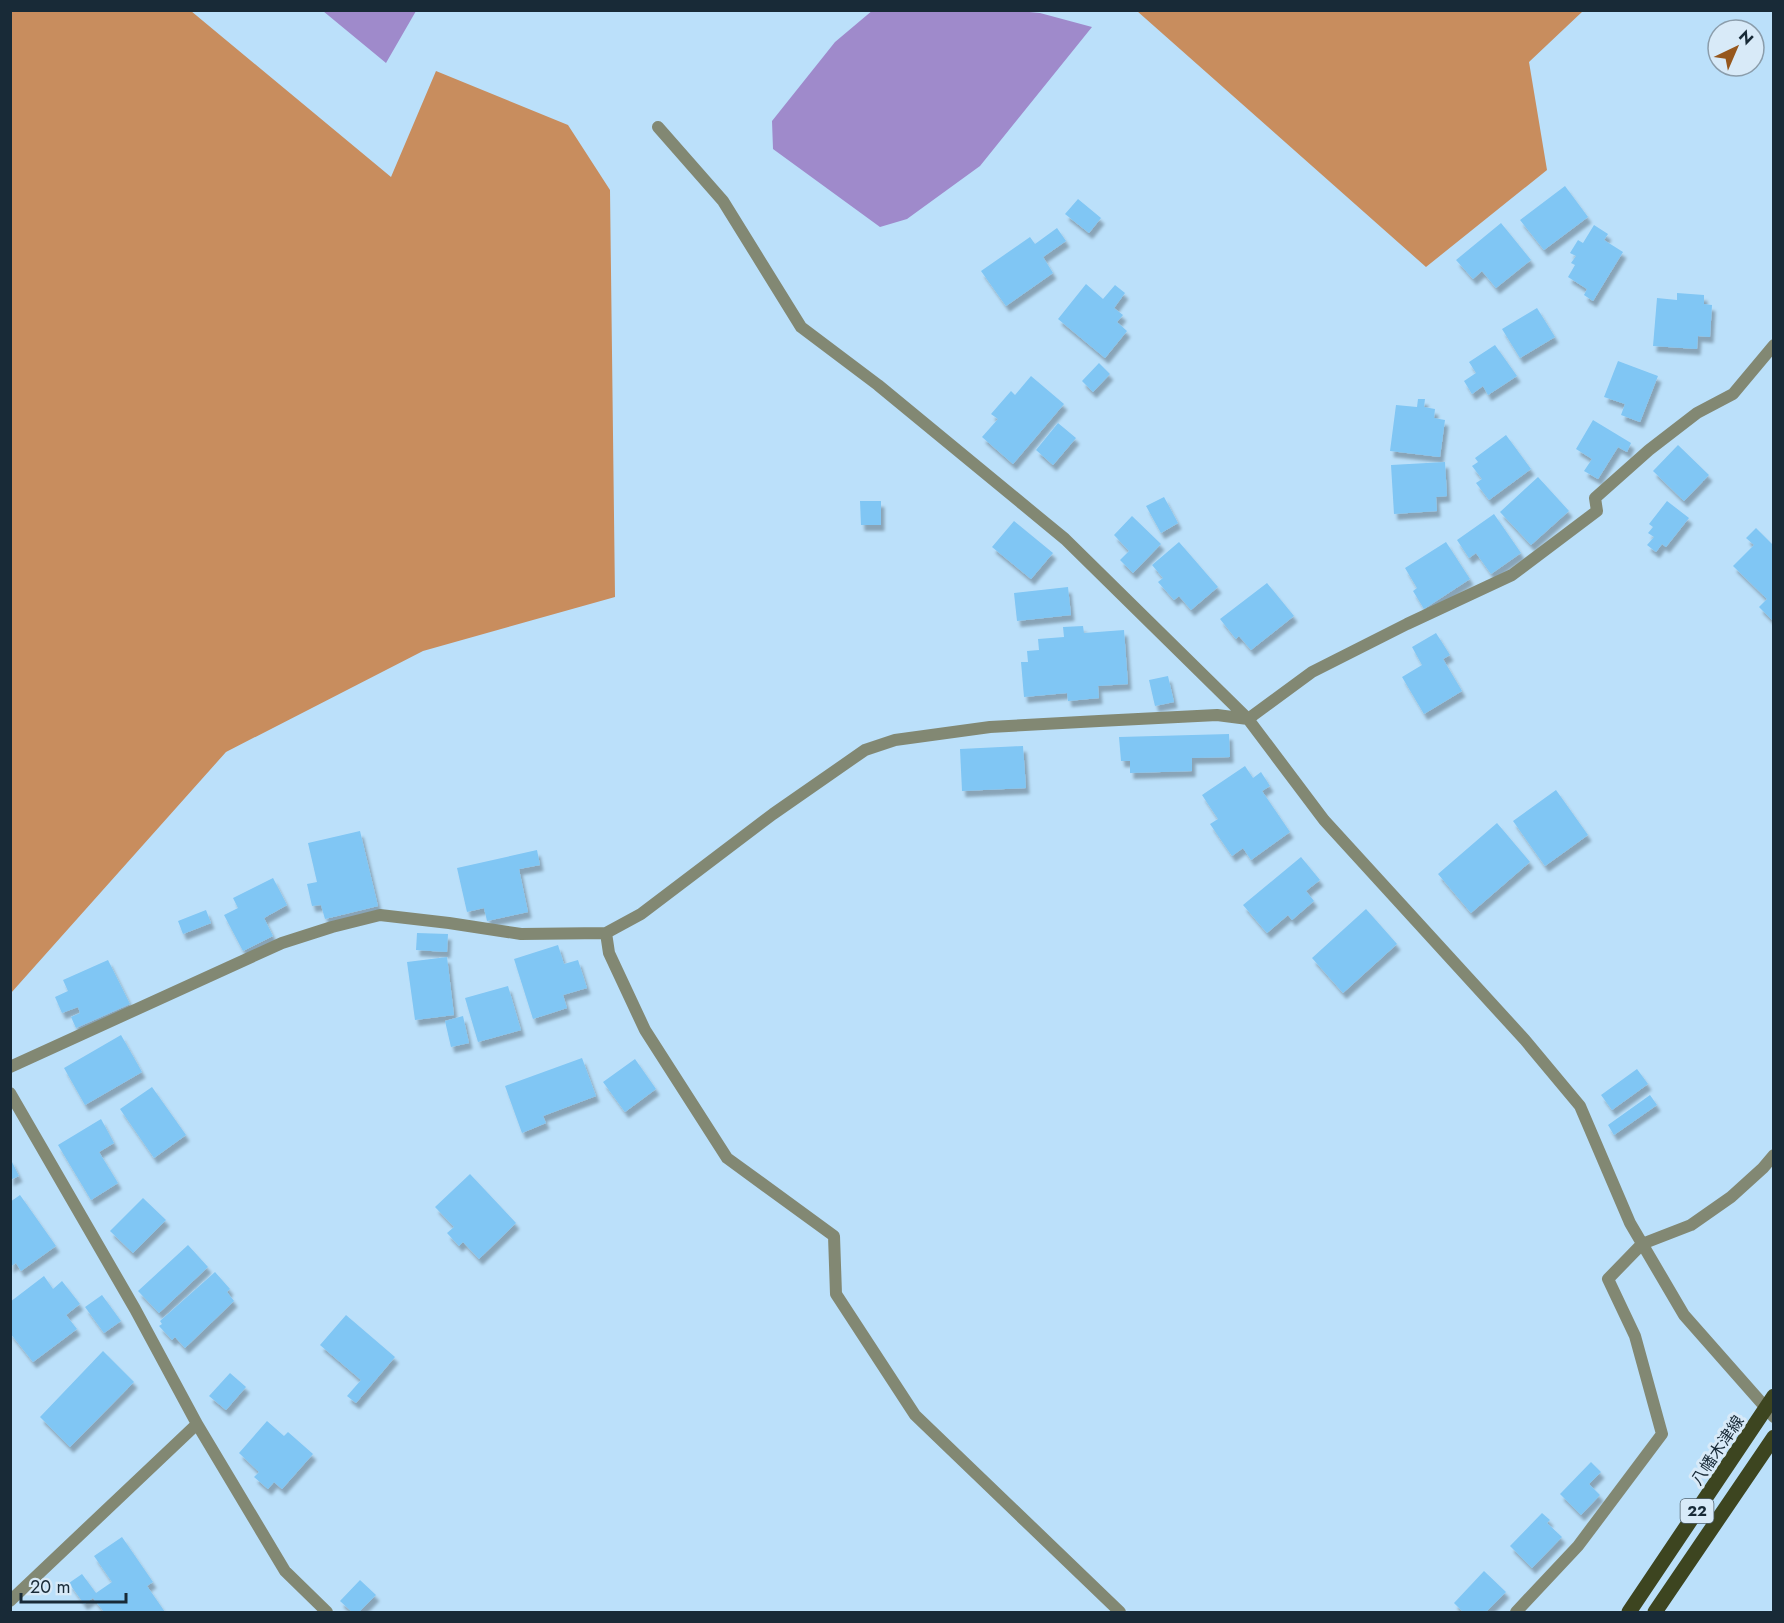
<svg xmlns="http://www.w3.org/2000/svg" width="1784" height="1623" font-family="Jost,'Noto Sans JP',sans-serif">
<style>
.forest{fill:#c88d5e}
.water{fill:#9f8acb}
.building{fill:#80c6f4;filter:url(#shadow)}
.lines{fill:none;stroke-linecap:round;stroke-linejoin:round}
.street{stroke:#828873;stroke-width:12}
.primary{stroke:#3d4520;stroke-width:15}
.labels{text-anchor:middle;stroke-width:6;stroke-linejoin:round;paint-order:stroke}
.shield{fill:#d8eaf8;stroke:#526471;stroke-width:1.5}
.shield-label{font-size:15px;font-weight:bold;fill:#182a37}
.street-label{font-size:16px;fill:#182a37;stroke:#d8eaf8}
</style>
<defs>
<filter id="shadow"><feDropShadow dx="3.5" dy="6" stdDeviation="1.5" flood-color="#0004"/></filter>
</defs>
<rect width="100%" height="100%" fill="#bbe0fa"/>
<!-- forest -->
<path class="forest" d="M11,10L191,11L391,177L436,71L568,125L610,190L615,597L423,651L226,752L11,993Z
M1137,11H1583L1529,62L1547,170L1426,267Z"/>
<!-- water -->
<path class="water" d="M873,10L1019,11L1040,13L1092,27L980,166L907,219L880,227L773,149L772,121L835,42Z
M323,11H416L386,63Z"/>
<!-- building -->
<path class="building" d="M1565,186L1588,217L1544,250L1520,220Z
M1078,199L1101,218L1089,233L1065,214Z
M1501,223L1531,260L1496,288L1482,271L1473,279L1456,260Z
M1594,225L1608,234L1604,240L1623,252L1593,301L1584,295L1587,289L1568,277L1575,265L1571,263L1576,256L1570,253L1578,240L1583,243Z
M1057,228L1066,241L1043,257L1053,273L1006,306L981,271L1030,237L1035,244Z
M1086,284L1103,299L1115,285L1125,293L1114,308L1123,315L1117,322L1127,331L1105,358L1058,319Z
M1677,293L1704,295V304L1712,305L1710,337L1698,336L1697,349L1653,346L1657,298L1677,300Z
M1537,308L1555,337L1520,358L1502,329Z
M1495,345L1517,376L1488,395L1483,386L1472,394L1464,381L1476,373L1469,362Z
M1618,361L1658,376L1640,422L1621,415L1625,404L1604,397Z
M1099,363L1110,374L1093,392L1082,381Z
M1031,376L1064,404L1013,464L982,437L998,419L991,414L1011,391L1015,395Z
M1418,399H1425L1424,407L1435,409L1434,418L1445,420L1440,457L1390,451L1396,405L1417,407Z
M1593,420L1631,443L1627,452L1618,447L1598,479L1584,471L1592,459L1576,449Z
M1058,423L1076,438L1053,465L1036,450Z
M1506,435L1531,469L1489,500L1476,483L1482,479L1472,466L1478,462L1475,458Z
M1678,445L1709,475L1684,501L1653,471Z
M1445,462L1447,496L1436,497L1437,511L1394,514L1391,465Z
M1538,477L1569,511L1531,545L1500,512Z
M1164,497L1178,523L1161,533L1146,506Z
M860,501H881V525H861Z
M1667,501L1689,518L1666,547L1662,544L1656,552L1647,545L1654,537L1648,533L1653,527L1649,524Z
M1494,514L1521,553L1491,574L1476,553L1469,558L1457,540Z
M1132,516L1161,544L1133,573L1120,560L1129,551L1114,535Z
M1014,521L1053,553L1031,579L992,547Z
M1756,528L1774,546L1772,620L1759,607L1767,599L1733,566L1754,545L1746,538Z
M1179,542L1218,587L1191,610L1179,596L1174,600L1158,582L1163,578L1152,565Z
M1446,542L1470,579L1424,609L1413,591L1417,588L1405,568Z
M1267,583L1294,616L1251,650L1239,636L1236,639L1220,619Z
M1068,587L1071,615L1017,621L1014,593Z
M1083,626L1084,633L1124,630L1128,684L1098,686L1099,698L1068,701L1067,693L1024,697L1021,662H1028L1027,651L1039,650L1038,639L1064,637L1063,627Z
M1436,633L1450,655L1443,659L1462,691L1424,714L1402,677L1422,665L1412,647Z
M1168,676L1174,702L1155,706L1149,680Z
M1229,734L1230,757L1192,758V771L1130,773V761H1121L1119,737Z
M1023,746L1026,788L962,791L960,749Z
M1245,766L1253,778L1261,772L1270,786L1262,791L1290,832L1251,860L1243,848L1232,856L1210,824L1218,819L1202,795Z
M1556,790L1588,835L1545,866L1513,821Z
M1497,823L1530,862L1471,913L1438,874Z
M360,831L378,906L325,919L321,905L312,906L307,884L317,882L308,843Z
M537,850L540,865L519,869L528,912L487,921L484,908L467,912L457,868Z
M1301,857L1320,880L1306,891L1314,901L1292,920L1288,915L1267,933L1243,905Z
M273,878L287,905L264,918L273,936L243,951L224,915L238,908L233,898Z
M1366,909L1397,944L1343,993L1312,958Z
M206,910L211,923L183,934L178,921Z
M417,933L448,934L447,952L416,950Z
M558,945L564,964L578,960L587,988L563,995L567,1008L533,1019L514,959Z
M447,957L454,1015L415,1020L407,962Z
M108,960L130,1004L76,1028L71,1017L80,1013L78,1007L62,1013L55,997L68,991L63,980Z
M508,986L521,1030L478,1042L465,998Z
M463,1016L469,1043L451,1047L445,1021Z
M121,1035L142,1072L85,1105L64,1068Z
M582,1058L596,1096L543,1116L546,1123L522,1133L505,1086Z
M635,1059L656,1089L625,1112L603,1082Z
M1637,1069L1648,1084L1612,1110L1601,1095Z
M152,1087L186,1135L154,1158L120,1109Z
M1650,1095L1657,1105L1614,1135L1608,1125Z
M101,1119L114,1143L99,1152L118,1183L91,1200L58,1145Z
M10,1158L19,1176L10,1180Z
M470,1174L516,1223L479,1259L463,1242L459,1246L447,1233L454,1227L435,1207Z
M20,1195L56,1246L21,1271L16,1263L10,1267V1202Z
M143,1198L166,1220L133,1253L110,1231Z
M188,1245L208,1267L159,1313L138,1291Z
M215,1272L230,1289L227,1292L234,1301L185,1348L175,1337L172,1340L159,1326L162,1324L160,1321Z
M44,1276L53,1289L62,1281L80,1304L66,1315L77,1329L33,1362L10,1333V1302Z
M102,1295L121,1321L104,1333L85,1307Z
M346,1315L395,1357L356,1403L347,1396L361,1380L320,1345Z
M103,1351L134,1382L70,1447L40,1417Z
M230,1373L246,1387L226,1410L209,1396Z
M267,1421L284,1436L288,1432L313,1454L282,1489L274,1482L268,1489L254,1477L259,1472L239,1453Z
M1591,1462L1601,1472L1589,1484L1600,1495L1581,1515L1560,1494Z
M1542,1513L1550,1520L1547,1523L1562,1537L1532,1568L1510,1546Z
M122,1537L153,1582L147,1586L165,1612H104L93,1598L84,1604L69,1583L82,1574L96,1593L112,1582L94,1556Z
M1484,1571L1506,1592L1486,1612H1463L1454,1603Z
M360,1580L376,1595L359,1612H352L340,1601Z"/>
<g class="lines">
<!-- street -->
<path class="street" d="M658,127L723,201L801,327L878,385L1065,539L1248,719
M1774,345L1733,394L1697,413L1649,450L1595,498L1597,511L1512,575L1407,624L1312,672L1248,719L1324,820L1525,1040L1580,1106L1630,1223L1684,1315L1774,1417
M606,933L609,953L645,1030L727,1158L834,1236L836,1294L915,1415L1120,1612
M10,1067L282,943L332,927L380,915L449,923L521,934L606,933L641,914L773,814L865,750L895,740L990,727L1099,721L1217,715L1248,719
M10,1093L135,1309L197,1424L10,1601
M197,1424L285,1571L327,1612
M1516,1612L1578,1546L1662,1434L1635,1336L1608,1279L1642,1244L1691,1225L1731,1197L1763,1168L1774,1155"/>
<!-- primary -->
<path class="primary" d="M1629,1612L1774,1396
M1655,1612L1774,1437"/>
</g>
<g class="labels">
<!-- shield labels -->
<rect class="shield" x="1680.5" y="1499" width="33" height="24" rx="4.5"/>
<g class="shield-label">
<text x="1697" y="1516">22</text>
</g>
<!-- street labels -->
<g class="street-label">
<text transform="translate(1717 1450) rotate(-56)" y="6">八幡木津線</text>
</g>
</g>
<!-- border -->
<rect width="1784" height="1623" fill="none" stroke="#182a37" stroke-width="24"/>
<!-- north arrow -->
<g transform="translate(1736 48) rotate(44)"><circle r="28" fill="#d8eaf8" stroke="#8b9dab" stroke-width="1.5"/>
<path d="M0-4.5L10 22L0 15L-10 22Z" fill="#96571d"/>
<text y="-9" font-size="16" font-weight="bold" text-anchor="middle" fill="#182a37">N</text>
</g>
<!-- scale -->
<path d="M21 1593v9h105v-9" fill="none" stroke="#182a37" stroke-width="3"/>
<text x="30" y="1593" font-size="18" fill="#182a37" stroke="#d8eaf8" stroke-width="4.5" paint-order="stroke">20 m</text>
</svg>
